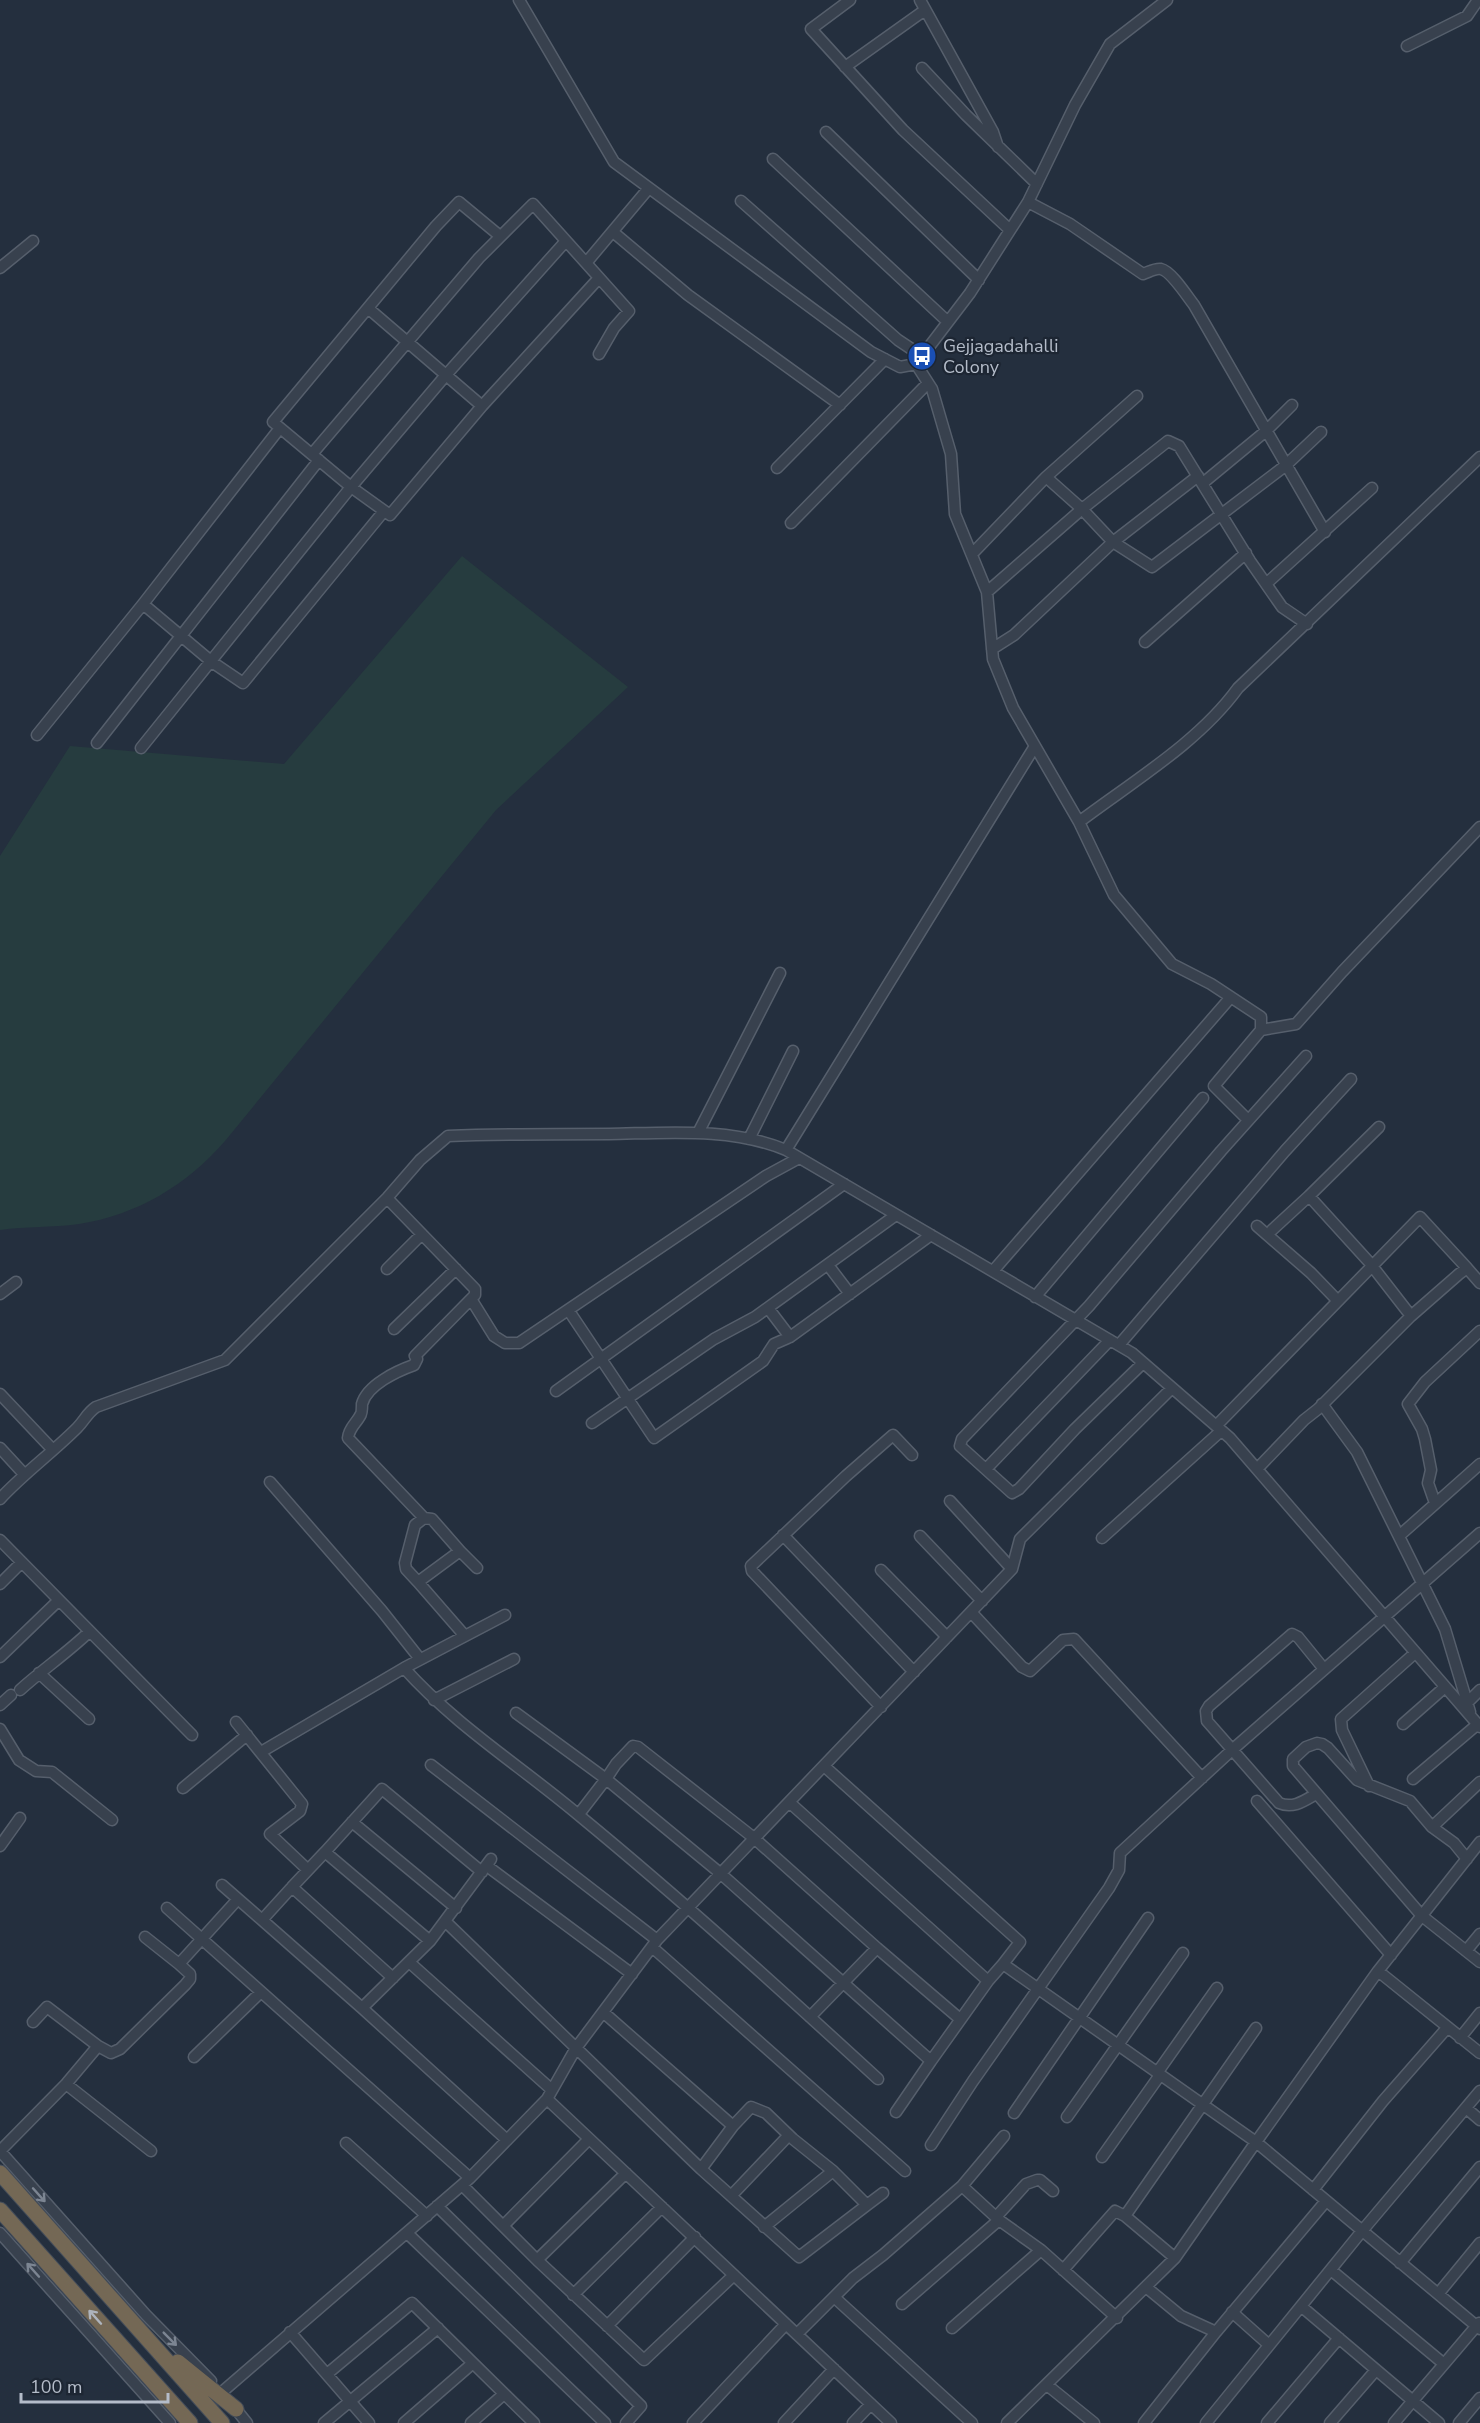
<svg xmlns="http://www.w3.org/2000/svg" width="1480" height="2423" font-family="'Nunito Sans',sans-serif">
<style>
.green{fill:#263c3f}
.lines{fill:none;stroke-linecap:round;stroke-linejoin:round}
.minor-casing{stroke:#565f6c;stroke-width:13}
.highway-casing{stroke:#434c59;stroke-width:17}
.minor{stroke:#38414e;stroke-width:10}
.highway{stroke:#746855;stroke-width:15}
.oneway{stroke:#7c8592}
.oneway2{stroke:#aeb4bd}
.labels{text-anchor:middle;stroke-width:4.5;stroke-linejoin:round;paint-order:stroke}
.poi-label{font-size:18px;fill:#b4bcc9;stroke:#1d2633;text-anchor:start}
</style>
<rect width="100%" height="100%" fill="#242f3e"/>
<!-- green -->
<path class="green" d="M462,556L628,687L496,810L225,1141C187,1185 137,1215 79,1224C52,1228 26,1226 0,1230V856L70,746L284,764Z"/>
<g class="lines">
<!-- minor casing -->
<g class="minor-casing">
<path id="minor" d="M519,0L614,162L871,352L900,367L916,364L970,293L1028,202L1075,105L1110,44L1167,0
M850,0L811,29L903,130L1010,230
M920,0L993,132L998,147
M1407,46L1467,16L1478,0
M845,67L925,10
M922,68L966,115L1037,184
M826,132L979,280
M773,159L948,322
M741,201L898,340L922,356
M1028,202L1070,224L1143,274C1149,272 1155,268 1161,269C1171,271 1187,296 1194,305L1325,532
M613,232L688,295L840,405
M500,236L459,202L436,226L273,422L351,487L390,515L482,406L599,278
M586,263L649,188
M0,268L33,241
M369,309L482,406
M916,364L932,389L951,454L955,514L987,592L993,659L1013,708L1079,822L1114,895L1172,964L1211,984L1261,1017V1030L1214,1086L1248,1120
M312,454L479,258L533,204L629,311L614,328L599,354
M777,468L885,359
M1046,477L1082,509L1113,542L1152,567L1285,466L1321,432
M1203,483L1266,431L1292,405
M791,523L928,383
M972,554L1046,477L1137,396
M1267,583L1372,488
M987,592L1082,509L1168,441L1179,446L1250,561L1282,607L1307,624
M143,604L212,662L243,683L384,511
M1145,642L1246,553
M992,649L1014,635L1113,542L1198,476
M37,735L143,604L280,428
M97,743L319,460
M141,748L351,487L446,375L565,242
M1079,822C1132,782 1199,742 1238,688L1480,457
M1261,1030L1296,1024L1342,972L1480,827
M698,1133L780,973
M749,1139L793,1051
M786,1150L1035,746
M1309,1196L1379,1127
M387,1198L475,1289V1295L471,1299L494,1336L505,1343H519L766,1176L799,1158
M1257,1226L1311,1273L1338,1301
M1272,1230L1309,1196L1369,1262L1411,1316
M828,1265L850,1294
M387,1269L422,1234
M993,1271L1231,997
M0,1294L16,1282
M1035,1297L1203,1098
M471,1299L415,1356L417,1359L414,1365C397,1371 367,1385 362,1404C362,1405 362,1413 361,1414C357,1423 349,1427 348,1438L424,1518L432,1519L460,1551L418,1582L465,1636L404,1668C456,1726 522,1767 581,1817C683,1901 781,1990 878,2079
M768,1308L790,1337
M569,1311L654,1438L763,1361L774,1344L790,1337L931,1235
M394,1329L456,1269
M1119,1345L1285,1151L1351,1079
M1143,1363L1075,1429L1019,1489L1012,1493L960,1446L962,1439L1089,1306L1221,1151L1306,1056
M556,1391L844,1184
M0,1394L53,1450
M1322,1404L1357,1452L1445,1629L1470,1712
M592,1423L714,1339L755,1317L896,1215
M1216,1426L1420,1217L1467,1268
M0,1448L24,1474
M987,1468L1110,1340
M1257,1469L1304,1420L1318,1409L1411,1316L1459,1274L1467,1268L1480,1283
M270,1482L382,1611L420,1659
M0,1499C24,1473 52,1453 77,1428C85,1420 87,1413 96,1407L225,1360L387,1198L420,1160L448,1136C501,1134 555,1134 609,1134C667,1133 731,1127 786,1150L1132,1353L1230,1438L1480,1727
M950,1501L1012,1569
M1435,1503L1428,1483L1431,1470L1425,1439L1422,1429L1408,1404L1425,1382L1480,1331
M783,1535L914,1672
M920,1536L982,1601
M1399,1536L1480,1464
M1102,1538L1221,1431
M0,1540L192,1735
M460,1551L477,1568
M881,1570L947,1637
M418,1582L406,1569L405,1563L415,1525L424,1518
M0,1584L21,1563
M971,1612L1022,1667L1030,1671L1063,1640L1074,1639L1202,1778
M465,1636L505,1615
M0,1657L58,1601
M39,1673L89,1719
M20,1690C42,1670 67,1653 89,1632
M434,1700L514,1659
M1467,1703L1480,1690
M0,1705L11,1695
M881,1707L752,1571L751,1566L846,1476L893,1435L912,1455
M516,1713L606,1779L579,1814
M236,1722L302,1804L300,1811L270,1834L308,1870
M1403,1724L1445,1687
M0,1729L19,1760L36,1771L52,1772L112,1820
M261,1752L404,1668
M431,1765L657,1940
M824,1766L1020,1942L1003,1964L1256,2142L1480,2329
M1413,1779L1478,1724
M1369,1786L1342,1730L1341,1719L1415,1653
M183,1788L247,1735
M1316,1794C1304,1801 1293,1809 1279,1803L1207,1721L1206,1711L1209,1706L1292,1634L1298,1637L1324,1669
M1257,1801L1391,1955
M789,1802L988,1981
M352,1822L456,1908
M1432,1827L1480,1782
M0,1846L20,1818
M325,1852L382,1789L482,1872
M1467,1859L1454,1843L1432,1827L1410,1801L1357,1780L1328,1748L1322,1744L1317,1743L1306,1747L1293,1759V1766L1422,1916L1480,1962
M487,1866L632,1974
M222,1885L238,1899
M292,1887L325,1852L430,1941
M167,1908L470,2178
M262,1920L362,2008L507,2140
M446,1922L701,2169L799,2257L867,2205L833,2171L793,2139L766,2113L751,2107L733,2126
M145,1937L179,1964
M652,1947L905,2171
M877,1948L754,1838L638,1747L633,1746L616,1764L606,1779L720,1873L931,2061L988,1981L1003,1964
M1466,1951L1480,1934
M409,1962L552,2090
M1378,1971L1480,2053
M362,2008L430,1941L491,1859
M603,2012L733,2126L701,2169
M810,2017L877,1948L960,2019
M33,2022L47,2007L98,2046
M1460,2038L1480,2013
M194,2057L261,1992
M1157,2073L1217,1988
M66,2084L151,2151
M547,2099L891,2423
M1466,2108L1480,2120
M896,2112L931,2061
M1014,2113L1148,1918
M1067,2117L1183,1953
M346,2143L427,2216
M931,2145L973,2081L1109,1888L1119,1870L1120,1853L1232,1750L1480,1533
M0,2151L66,2084L98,2046L111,2053L120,2049L185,1985L190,1979V1974L179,1964L238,1899L262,1920L292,1887L393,1978
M0,2151L146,2315L211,2381
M1102,2157L1160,2075
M462,2185L537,2260L644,2360L734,2275
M962,2186L1004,2136
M1313,2190L1383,2101L1447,2028
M731,2196L789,2135
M867,2205L883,2193
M437,2206L641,2406L626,2423
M1125,2216L1256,2028
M996,2217L1026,2184L1037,2180H1040L1053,2191
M503,2226L589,2139
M764,2227L833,2171
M0,2233L170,2423
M407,2233L605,2423
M537,2260L626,2173
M1400,2263L1480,2167
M1063,2270L1115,2211L1125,2216L1175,2258
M1331,2270L1444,2364
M1147,2288L1181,2316L1216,2332
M1438,2294L1480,2243
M573,2295L662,2207
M834,2297L972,2423
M902,2304L999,2220
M1302,2307L1439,2423
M1232,2312L1269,2345
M607,2326L695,2237
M952,2328L1041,2250
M290,2332L369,2423
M797,2334L853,2278L883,2255L962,2186L999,2220L1041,2250L1117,2318
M327,2374L412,2303L534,2423
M1047,2385L1094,2423
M222,2392L470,2178L547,2099L576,2048L657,1940L1012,1569L1020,1539L1172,1388
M231,2403L247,2423
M324,2423L438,2328
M404,2423L473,2363
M471,2423L504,2394
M693,2423L786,2324
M784,2423L834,2369
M853,2423L871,2404
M1007,2423L1175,2258L1256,2142L1378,1971L1480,1842
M1144,2423L1216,2332L1326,2201
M1206,2423L1362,2231L1480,2091
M1267,2423L1339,2338
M1330,2423L1376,2370
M1394,2423L1479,2323
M1459,2423L1480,2398"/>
</g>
<!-- highway casing -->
<g class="highway-casing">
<path id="highway" d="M0,2173L222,2423
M0,2210L190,2423
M178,2362L236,2409"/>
</g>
<!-- minor -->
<use href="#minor" class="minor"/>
<!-- highway -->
<use href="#highway" class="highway"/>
</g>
<!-- one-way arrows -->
<defs><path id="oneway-shaft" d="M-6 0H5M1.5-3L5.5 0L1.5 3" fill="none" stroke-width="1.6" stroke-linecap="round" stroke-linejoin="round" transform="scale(1.5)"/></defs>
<g class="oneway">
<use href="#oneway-shaft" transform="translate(39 2195) rotate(48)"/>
<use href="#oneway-shaft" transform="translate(33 2270) rotate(-132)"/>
<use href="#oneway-shaft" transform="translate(170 2339) rotate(45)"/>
</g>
<use class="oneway2" href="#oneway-shaft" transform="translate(95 2317) rotate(-132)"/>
<!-- icons -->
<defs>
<g id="bus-disc" transform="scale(1.5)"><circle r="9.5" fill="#1a4fb4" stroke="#1d2633"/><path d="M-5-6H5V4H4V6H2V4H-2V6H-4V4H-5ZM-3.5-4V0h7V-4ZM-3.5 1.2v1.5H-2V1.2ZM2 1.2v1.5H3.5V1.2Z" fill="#fff"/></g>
</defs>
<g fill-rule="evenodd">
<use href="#bus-disc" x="922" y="356"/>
</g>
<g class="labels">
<!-- poi labels -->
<g class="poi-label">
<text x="943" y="352">Gejjagadahalli<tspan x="943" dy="21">Colony</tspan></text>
</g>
</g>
<!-- scale -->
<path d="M21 2393v9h147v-9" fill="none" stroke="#b4bcc9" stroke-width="3"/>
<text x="30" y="2393" font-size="18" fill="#b4bcc9" stroke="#1d2633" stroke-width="4.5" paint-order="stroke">100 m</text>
</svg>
